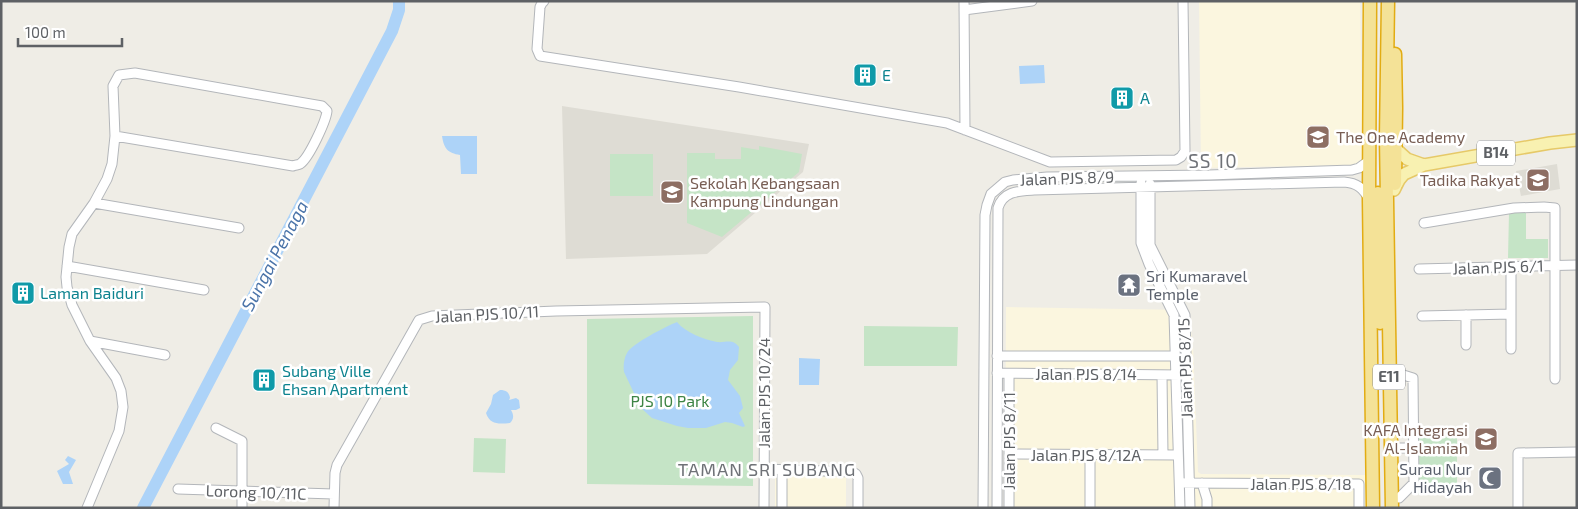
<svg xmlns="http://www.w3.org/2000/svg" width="1578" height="509" font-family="'Exo 2',sans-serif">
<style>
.commercial{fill:#fbf6df}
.education{fill:#dedcd4}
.green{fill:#c5e4c6}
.water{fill:#add3f8}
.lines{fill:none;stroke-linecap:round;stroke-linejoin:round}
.river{stroke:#add3f8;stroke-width:12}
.minor-casing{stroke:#b3b6ba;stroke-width:11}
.major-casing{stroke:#e6c968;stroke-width:14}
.highway-casing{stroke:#e2ac13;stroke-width:15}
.minor{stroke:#fff;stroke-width:9}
.major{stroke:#f8f1b1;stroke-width:11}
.highway{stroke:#f4e297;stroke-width:12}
.labels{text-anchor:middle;stroke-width:5;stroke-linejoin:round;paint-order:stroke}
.shield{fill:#fff;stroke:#8e9093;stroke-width:1}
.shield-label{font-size:15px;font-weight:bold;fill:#5e6165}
.culture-label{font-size:16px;fill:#0d838f;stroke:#fff;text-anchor:start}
.education-label{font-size:16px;fill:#785e54;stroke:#fff;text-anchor:start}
.street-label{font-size:16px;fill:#5e6165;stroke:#fff}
.worship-label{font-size:16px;fill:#5b616d;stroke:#fff;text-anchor:start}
.park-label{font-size:16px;fill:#3d8444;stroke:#fff}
.water-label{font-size:18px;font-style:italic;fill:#4b74a9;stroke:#fff}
.neighbourhood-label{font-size:18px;letter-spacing:1px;fill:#6f7277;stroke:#fff}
.quarter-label{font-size:19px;letter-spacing:1px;fill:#6f7277;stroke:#fff}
</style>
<rect width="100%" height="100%" fill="#efede6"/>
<!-- commercial -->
<path class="commercial" d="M1199,1H1360L1363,158L1355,165L1201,168Z
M1006,307L1188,310L1193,345L1198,472L1201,474L1367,475L1368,508H1005Z
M775,472L846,473V508H775Z"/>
<!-- education -->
<path class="education" d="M562,106L809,144L803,172L707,254L566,259Z
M1557,164L1560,189L1521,196L1516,171Z"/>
<!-- green -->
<path class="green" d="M759,146L802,154L799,172L722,237L687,223V153H715V159H741V147L759,150Z
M610,154H653V196H610Z
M1509,213H1526V239H1548V258H1508Z
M753,316V486L587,484V319Z
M864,326L958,327L957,366H864Z
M1457,435V494H1416V436Z
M474,438L506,439L505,473L473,472Z"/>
<!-- water -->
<path class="water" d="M1044,65L1045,83L1020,84L1019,66Z
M442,136H477V174H461L460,155C448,153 444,149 442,136Z
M677,322C686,333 703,339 717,342C726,343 732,338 739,347L738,360L730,370L728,380L740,396L743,408L739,413L745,426L743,427L732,423L725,422L706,428H688L677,426L652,418L641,408L624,372C623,366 624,358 627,353C631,344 667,326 677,322Z
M799,358L820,359L819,385H799Z
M500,390C506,390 509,392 510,398L509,400L516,398L519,400L520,408L516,410H511C514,415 514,419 510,423C499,424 490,425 486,413L491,404L493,395Z
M68,456L76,460L69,472L73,484H63L57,471L69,464L65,460Z"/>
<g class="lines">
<!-- river -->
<path class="river" d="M143,508L392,31L399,10V1"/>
<!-- minor casing -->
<g class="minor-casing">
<path id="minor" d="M544,1L542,3L540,7L537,49L540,56L739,87L947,123L1050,162L1176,160L1181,157L1185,151L1183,1
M964,1L965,130
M964,10L1032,1
M1141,183V243L1149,264L1174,315L1180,508
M1150,184V245L1185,315L1190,508
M94,203L239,228
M1424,223L1514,208L1544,207L1555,208V379
M67,266L204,290
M1511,266V349
M1419,269L1577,265
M1422,316L1511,314
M90,341L165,355
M1466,345V315
M997,356H1175
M997,373L1181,375
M1397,373L1413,378L1414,483L1399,498
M1162,375L1163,455
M216,428L242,441V508
M1398,448H1413
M1009,454L1178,455
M764,469L853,472L856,474L858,478V508
M1184,483L1359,484V508
M1202,483L1207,499V508
M178,489L334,494
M87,508L119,431L123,407L121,391L116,378L90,341L72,305L67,287L66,277L69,247L72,234L94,203L107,179L112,164L115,136L113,86L119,75L135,73L322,106L327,111C326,121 309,158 300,164C298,165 295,165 293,166L115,136
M334,508L335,473L337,465L419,320L432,316L556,311L765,307L764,508
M782,508V470
M983,508L985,215L987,205L991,194L1005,182L1013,180L1047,177L1209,175L1352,170L1359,168L1370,160
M997,508L998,208C1003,191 1019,191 1034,190L1344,182C1357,183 1363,188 1369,199
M1009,508V374
M1090,508V455
M1518,508V453L1577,452"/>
</g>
<!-- major casing -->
<g class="major-casing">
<path id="major" d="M1396,149L1407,159L1424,165
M1394,190L1399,180L1404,174L1424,165L1550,143L1577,140"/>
</g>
<!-- highway casing -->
<g class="highway-casing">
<path id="highway" d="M1370,1L1369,199L1373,508
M1388,1L1386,138L1392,508
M1395,184L1396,108L1395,54
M1378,193L1380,323"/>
</g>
<!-- minor -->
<use href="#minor" class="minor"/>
<!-- major -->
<use href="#major" class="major"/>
<!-- highway -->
<use href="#highway" class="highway"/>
</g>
<!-- icons -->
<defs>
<g id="building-square" transform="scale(1.25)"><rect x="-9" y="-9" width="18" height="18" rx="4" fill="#0f9aa8" stroke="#fff"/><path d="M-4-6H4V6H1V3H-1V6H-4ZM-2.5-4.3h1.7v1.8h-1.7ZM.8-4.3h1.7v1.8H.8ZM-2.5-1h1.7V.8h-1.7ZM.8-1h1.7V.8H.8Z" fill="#fff"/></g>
<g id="university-square" transform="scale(1.25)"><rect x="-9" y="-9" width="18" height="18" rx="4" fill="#8d6e63" stroke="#fff"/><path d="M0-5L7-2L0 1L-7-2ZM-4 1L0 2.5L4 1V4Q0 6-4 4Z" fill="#fff"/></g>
<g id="school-square" transform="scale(1.25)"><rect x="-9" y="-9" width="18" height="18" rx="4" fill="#8d6e63" stroke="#fff"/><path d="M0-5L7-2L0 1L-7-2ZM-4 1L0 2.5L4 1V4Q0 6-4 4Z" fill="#fff"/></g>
<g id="temple-square" transform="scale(1.25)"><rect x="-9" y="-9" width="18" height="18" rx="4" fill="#6b7280" stroke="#fff"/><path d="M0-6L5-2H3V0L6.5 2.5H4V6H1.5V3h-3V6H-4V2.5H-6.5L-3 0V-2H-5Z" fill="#fff"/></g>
<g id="mosque-square" transform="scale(1.25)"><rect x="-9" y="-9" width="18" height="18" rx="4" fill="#6b7280" stroke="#fff"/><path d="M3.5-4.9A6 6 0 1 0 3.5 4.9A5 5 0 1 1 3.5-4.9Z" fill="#fff"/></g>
</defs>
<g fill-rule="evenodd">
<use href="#building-square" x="865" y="75"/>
<use href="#building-square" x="1122" y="98"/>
<use href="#university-square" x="1318" y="137"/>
<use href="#school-square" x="1538" y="180"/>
<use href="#school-square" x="672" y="192"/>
<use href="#temple-square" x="1129" y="285"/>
<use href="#building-square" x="23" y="293"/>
<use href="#building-square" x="264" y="380"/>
<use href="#school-square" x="1486" y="439"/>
<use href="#mosque-square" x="1490" y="478"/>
</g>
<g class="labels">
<!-- shield labels -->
<g class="shield">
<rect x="1477" y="140.5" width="38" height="25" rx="4"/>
<rect x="1373" y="364.5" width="32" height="25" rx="4"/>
</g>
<g class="shield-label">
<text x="1496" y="158">B14</text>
<text x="1389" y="382">E11</text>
</g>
<!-- culture labels -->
<g class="culture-label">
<text x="882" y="81">E</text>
<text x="1140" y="104">A</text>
<text x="40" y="299">Laman Baiduri</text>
<text x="282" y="377">Subang Ville<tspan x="282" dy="18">Ehsan Apartment</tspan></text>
</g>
<!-- education labels -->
<g class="education-label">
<text x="1336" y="143">The One Academy</text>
<text x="1520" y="186" text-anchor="end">Tadika Rakyat</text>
<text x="690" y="189">Sekolah Kebangsaan<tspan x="690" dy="18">Kampung Lindungan</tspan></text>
<text x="1468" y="436" text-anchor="end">KAFA Integrasi<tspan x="1468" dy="18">Al-Islamiah</tspan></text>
</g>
<!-- street labels -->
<g class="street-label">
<text transform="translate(1067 178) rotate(-2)" y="6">Jalan PJS 8/9</text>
<text transform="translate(1498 267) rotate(-2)" y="6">Jalan PJS 6/1</text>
<text transform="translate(487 314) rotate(-3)" y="6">Jalan PJS 10/11</text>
<text transform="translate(1185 368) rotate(-92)" y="6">Jalan PJS 8/15</text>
<text x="1086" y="380">Jalan PJS 8/14</text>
<text transform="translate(764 393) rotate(-90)" y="6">Jalan PJS 10/24</text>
<text transform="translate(1009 441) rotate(-90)" y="6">Jalan PJS 8/11</text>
<text x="1086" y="461">Jalan PJS 8/12A</text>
<text x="1301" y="490">Jalan PJS 8/18</text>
<text transform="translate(256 492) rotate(2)" y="6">Lorong 10/11C</text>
</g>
<!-- worship labels -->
<g class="worship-label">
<text x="1146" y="282">Sri Kumaravel<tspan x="1146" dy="18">Temple</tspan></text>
<text x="1472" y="475" text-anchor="end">Surau Nur<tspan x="1472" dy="18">Hidayah</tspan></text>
</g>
<!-- park labels -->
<g class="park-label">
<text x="670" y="407">PJS 10 Park</text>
</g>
<!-- water labels -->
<g class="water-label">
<text transform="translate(275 256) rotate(-62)" y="6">Sungai Penaga</text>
</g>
<!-- neighbourhood labels -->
<g class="neighbourhood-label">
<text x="767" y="476">TAMAN SRI SUBANG</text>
</g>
<!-- quarter labels -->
<g class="quarter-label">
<text x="1213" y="168">SS 10</text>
</g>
</g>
<!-- border -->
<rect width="1578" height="509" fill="none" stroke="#5e6165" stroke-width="5"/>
<!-- scale -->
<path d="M18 38v8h104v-8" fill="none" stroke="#5e6165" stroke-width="2.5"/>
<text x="25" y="38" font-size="15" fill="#5e6165" stroke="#ffffff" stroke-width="4" paint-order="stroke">100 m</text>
</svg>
